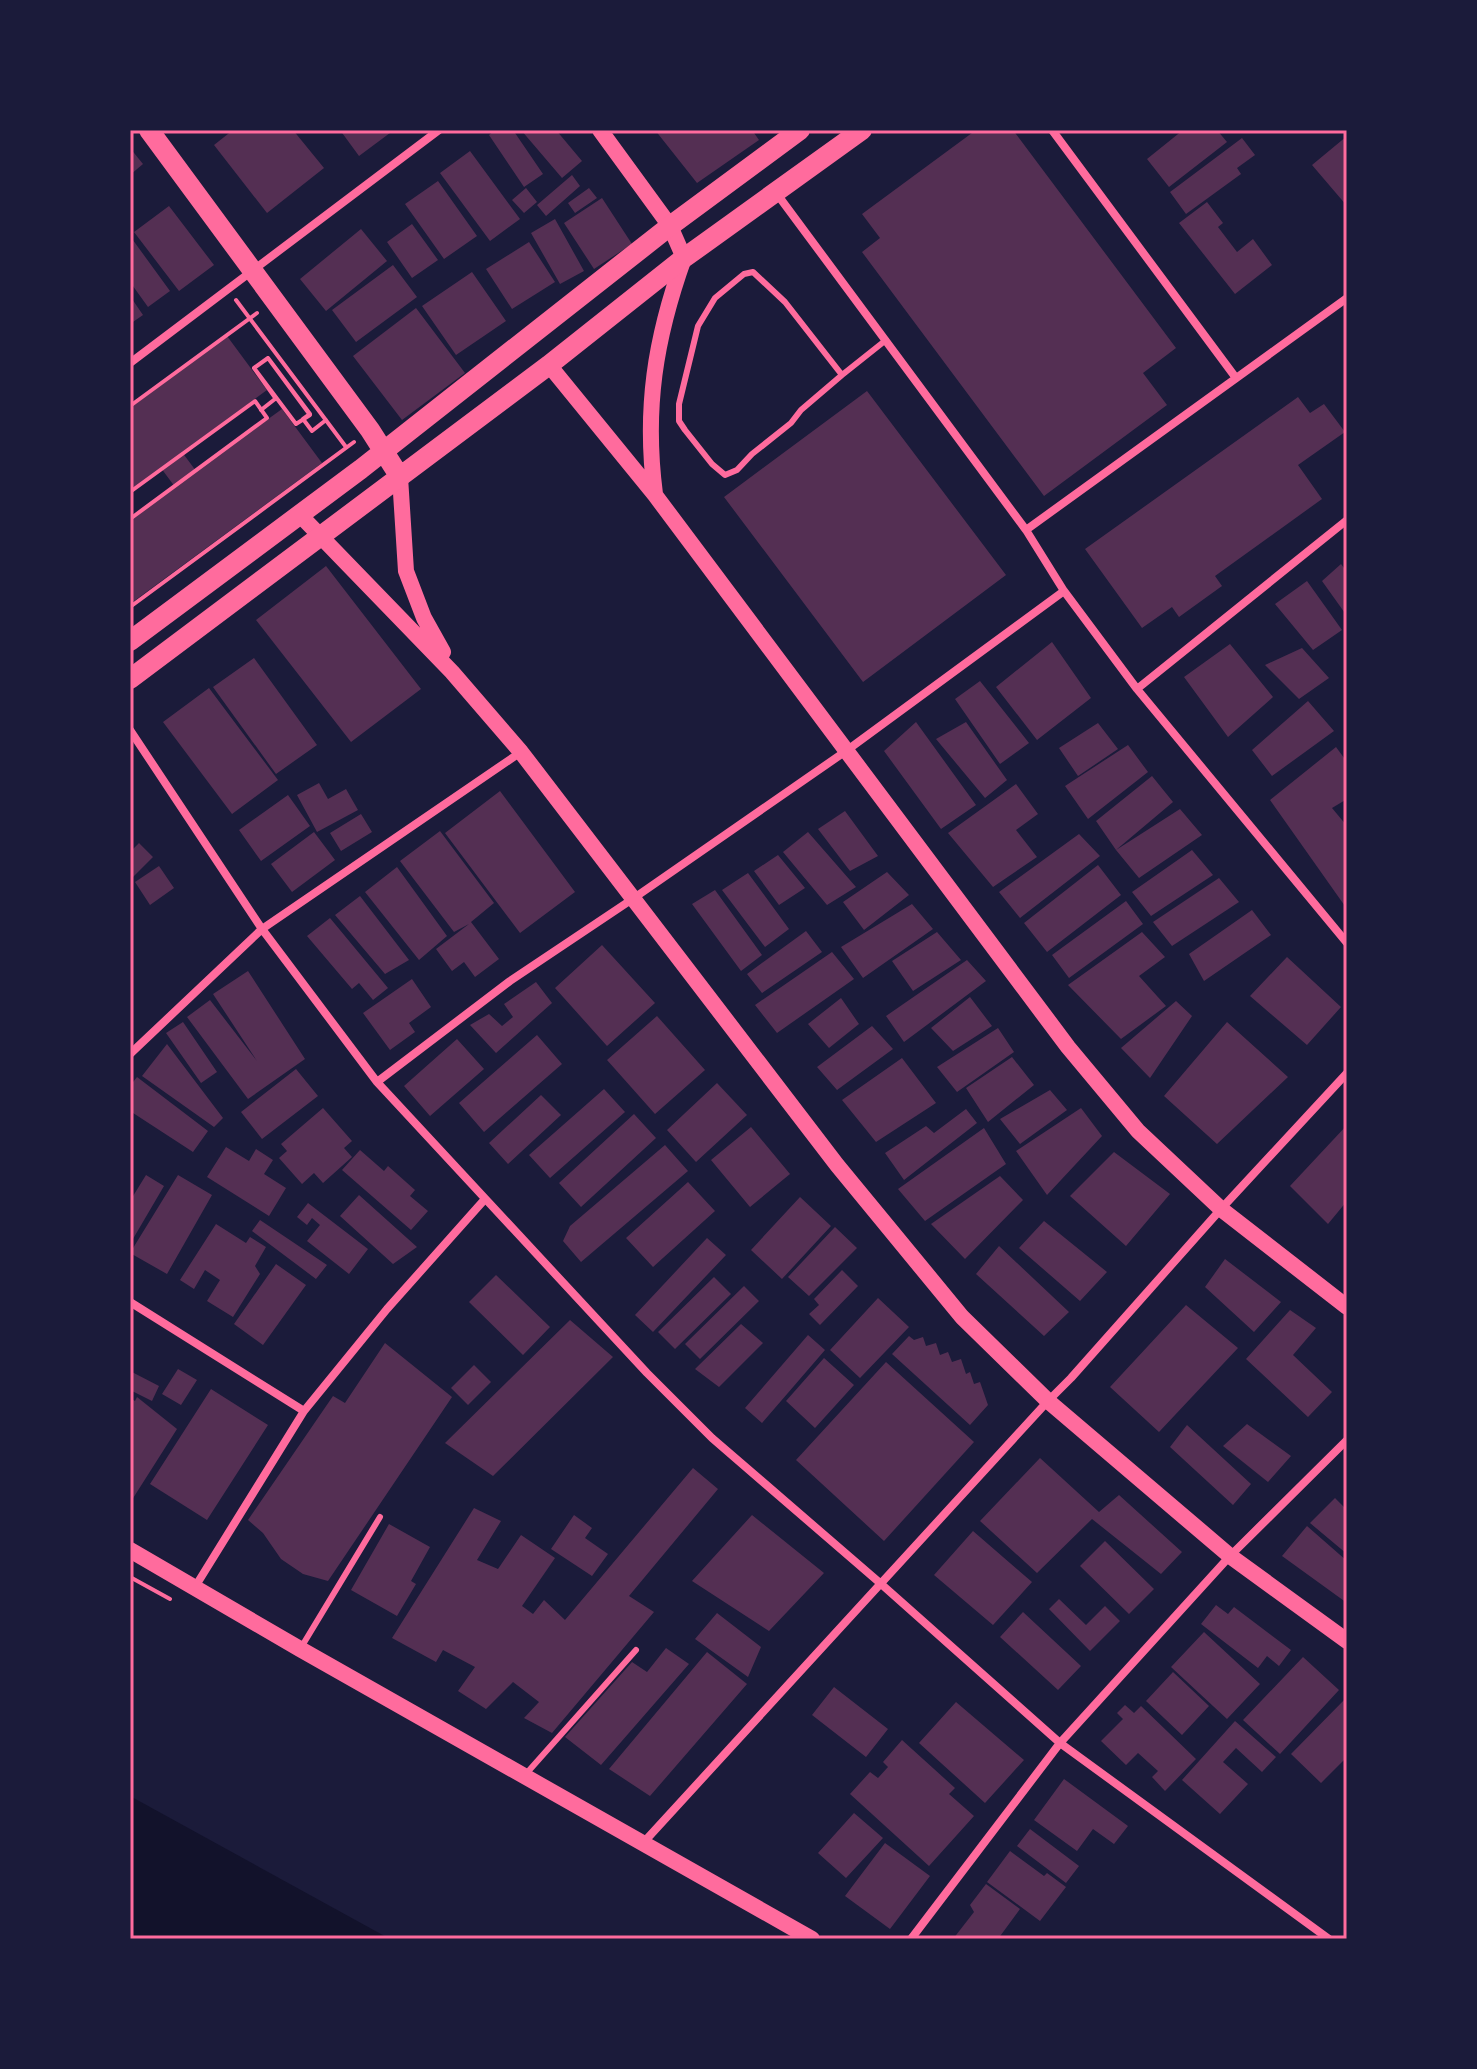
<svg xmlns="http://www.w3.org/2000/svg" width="1477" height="2069" font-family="'Zilla Slab',serif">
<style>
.water{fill:#12122b}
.building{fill:#542f53}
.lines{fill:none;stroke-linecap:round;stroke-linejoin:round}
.path{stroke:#ff6b9d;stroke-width:4}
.service{stroke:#ff6b9d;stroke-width:6}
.minor{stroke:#ff6b9d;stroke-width:8}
.secondary{stroke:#ff6b9d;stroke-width:16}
.primary{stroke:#ff6b9d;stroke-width:20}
.neatline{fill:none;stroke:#ff6b9d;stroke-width:3}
</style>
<rect width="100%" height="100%" fill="#1b1b3a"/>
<!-- water -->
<path class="water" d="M130,1796L390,1939H130Z"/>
<!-- building -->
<path class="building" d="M233,130H293L324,168L267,213L214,145Z
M340,130H394L359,156Z
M495,130H513L543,174L524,187L489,135Z
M521,130H556L582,161L562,178Z
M655,130H752L759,140L697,183Z
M976,130H1013L1176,348L1143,373L1167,405L1044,496L862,252L880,238L862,214Z
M1183,130H1217L1227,142L1169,187L1147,159Z
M1347,136V206L1312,165Z
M1242,138L1255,155L1237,168L1241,174L1186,214L1170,192Z
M130,148L143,164L130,175Z
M470,151L520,219L490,241L440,173Z
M572,175L580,186L546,216L537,205Z
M438,181L477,236L444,259L405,204Z
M526,188L537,202L524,213L512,200Z
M589,188L597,198L575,213L568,203Z
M602,198L632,244L594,269L564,223Z
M1207,202L1223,223L1218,227L1237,252L1253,239L1272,265L1235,294L1179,223Z
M169,206L214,265L179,291L134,232Z
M555,219L584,271L560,284L531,233Z
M412,224L438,260L412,278L387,242Z
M361,229L387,261L326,311L300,279Z
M130,236L170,291L148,307L130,282Z
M529,242L555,282L512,309L486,269Z
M393,265L417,297L356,342L332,310Z
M472,272L506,321L456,355L422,306Z
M130,296L143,315L130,324Z
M416,308L465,373L402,420L353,356Z
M227,336L267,390L182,452L196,471L282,409L322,463L130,604V520L175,487L161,468L130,491V408Z
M867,391L1006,575L863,682L724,497Z
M1298,397L1310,413L1324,404L1345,432L1298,465L1322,499L1215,576L1222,586L1179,617L1172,607L1142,628L1085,549Z
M1341,564L1347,572V616L1322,581Z
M326,566L421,689L351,742L256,620Z
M1307,581L1342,630L1313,650L1275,604Z
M1052,642L1091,698L1037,740L996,687Z
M1230,644L1273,697L1228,737L1184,677Z
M1302,648L1329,678L1299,699L1265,665Z
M254,658L317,745L276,774L213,687Z
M980,681L1029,743L1000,764L955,699Z
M209,688L278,780L232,814L163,722Z
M1308,701L1334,731L1272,776L1252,750Z
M916,722L976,805L941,829L884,751Z
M966,722L1007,780L985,798L936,739Z
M1098,723L1118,749L1078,776L1059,748Z
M1128,745L1148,772L1088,819L1065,786Z
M1336,747L1347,762V799L1332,808L1347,826V909L1270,800Z
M1152,776L1173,802L1116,850L1096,821Z
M319,783L328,799L346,789L358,810L317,832L297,795Z
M1016,784L1038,814L1016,830L1037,857L993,887L948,833Z
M500,791L575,892L520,933L445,833Z
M288,795L310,826L261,861L239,830Z
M1180,809L1202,835L1139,878L1116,850Z
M845,811L878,856L850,871L818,829Z
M361,814L372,832L341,851L330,833Z
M440,831L494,903L471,922L499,959L475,977L464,962L452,971L436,949L469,924L454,932L400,861Z
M314,832L335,860L292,892L271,864Z
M808,832L856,887L827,905L783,852Z
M1079,834L1100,856L1020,918L999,892Z
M139,843L153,857L130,880V852Z
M1192,850L1213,875L1151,916L1132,892Z
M778,855L805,888L779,905L754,871Z
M1098,865L1121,895L1047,952L1024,923Z
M159,866L174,888L150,905L135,882Z
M397,867L447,936L419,960L365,892Z
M887,872L909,895L864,930L843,902Z
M748,873L789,929L765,947L722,890Z
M1219,878L1239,902L1172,946L1153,922Z
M715,890L762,955L741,971L692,904Z
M360,896L409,960L385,974L335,915Z
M1126,901L1143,924L1069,978L1052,955Z
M912,904L933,929L863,978L841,947Z
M1252,910L1271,935L1204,981L1189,954Z
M330,918L388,988L373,1000L359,983L352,989L307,936Z
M806,931L822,952L762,993L747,974Z
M937,932L961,960L913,991L892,961Z
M1142,932L1165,957L1139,976L1166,1006L1121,1039L1068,985Z
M602,945L655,1003L607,1046L555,988Z
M832,952L854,979L777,1033L755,1005Z
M1287,957L1341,1007L1307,1045L1250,996Z
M967,960L986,981L904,1042L886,1016Z
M248,971L305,1059L248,1099L187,1017L210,1000L257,1061L213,994Z
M412,979L431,1007L409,1023L415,1032L390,1050L363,1013Z
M536,982L552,1003L496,1053L470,1025L489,1014L502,1026L513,1017L504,1004Z
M970,997L992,1026L953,1051L931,1028Z
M841,998L859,1024L829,1048L808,1024Z
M1176,1001L1192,1016L1150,1078L1121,1048Z
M657,1016L705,1070L655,1114L607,1060Z
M183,1022L217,1072L201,1083L166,1033Z
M1227,1022L1288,1077L1217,1144L1164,1096Z
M872,1026L893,1049L837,1090L817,1067Z
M998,1028L1014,1052L957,1092L937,1067Z
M537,1035L562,1064L484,1132L459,1103Z
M457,1039L484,1069L430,1116L404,1086Z
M167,1044L223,1118L214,1127L142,1076Z
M1012,1057L1034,1085L988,1122L966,1088Z
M902,1058L936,1103L876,1142L842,1100Z
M296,1069L318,1096L262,1139L241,1112Z
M137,1077L208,1131L193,1152L130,1111V1086Z
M717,1083L747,1115L696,1162L667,1130Z
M604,1089L625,1112L550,1178L529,1155Z
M1050,1090L1067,1110L1020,1144L1000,1119Z
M541,1095L561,1115L508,1164L489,1143Z
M323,1108L352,1141L344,1148L352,1157L323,1183L314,1173L302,1184L279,1158L287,1151L281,1144Z
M1081,1108L1102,1136L1047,1195L1016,1151Z
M966,1109L977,1123L904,1180L885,1153L926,1126L934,1133Z
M634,1114L656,1138L581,1207L559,1183Z
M1347,1125V1201L1328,1224L1290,1186Z
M751,1127L790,1174L750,1207L711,1160Z
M984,1128L1006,1164L925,1221L898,1189Z
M665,1145L688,1171L581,1262L563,1241L570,1226Z
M226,1147L249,1161L256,1149L273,1160L264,1174L286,1188L269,1216L207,1177Z
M360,1150L384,1171L388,1166L415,1190L410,1196L428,1211L411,1230L342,1170Z
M1114,1152L1170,1194L1126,1246L1070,1196Z
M146,1175L164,1186L130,1244V1201Z
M178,1175L212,1195L167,1274L130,1253Z
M1000,1176L1023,1200L965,1259L931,1224Z
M688,1182L715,1211L653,1267L626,1238Z
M359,1195L417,1247L393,1264L340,1216Z
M800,1197L831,1226L782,1279L751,1250Z
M308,1203L368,1249L349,1274L307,1241L320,1225L312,1218L307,1225L297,1217Z
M260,1220L327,1265L316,1279L252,1231Z
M1044,1221L1107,1272L1080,1301L1019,1248Z
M216,1224L246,1243L250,1237L266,1247L255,1266L260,1274L233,1317L207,1301L220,1280L205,1270L194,1289L180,1280Z
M835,1227L857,1248L809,1296L788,1277Z
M707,1238L726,1255L653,1332L635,1315Z
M999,1246L1069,1312L1044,1336L976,1274Z
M1225,1259L1281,1302L1254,1332L1205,1287Z
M276,1264L306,1285L263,1345L234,1324Z
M842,1270L858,1286L820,1325L809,1314L819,1305L814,1299Z
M496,1275L550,1327L523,1355L469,1302Z
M714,1277L731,1294L675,1349L658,1332Z
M744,1286L759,1301L700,1359L685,1344Z
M878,1298L909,1327L860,1378L830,1350Z
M1186,1305L1238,1348L1159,1432L1110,1387Z
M1290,1310L1316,1328L1293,1355L1332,1392L1308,1417L1246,1359Z
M570,1320L613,1357L493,1476L445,1443Z
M741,1324L763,1343L719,1387L695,1369Z
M808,1335L825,1350L762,1423L745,1408Z
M909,1336L914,1340L923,1337L926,1346L936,1343L940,1355L948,1352L952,1362L961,1359L966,1374L970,1372L974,1384L980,1382L988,1405L970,1425L892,1354Z
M385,1343L452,1397L328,1581L303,1574L281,1559L263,1533L248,1520L333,1396L345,1403Z
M824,1358L854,1385L815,1428L786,1401Z
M886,1362L974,1442L884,1541L796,1460Z
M474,1365L491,1382L468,1405L451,1388Z
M178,1369L197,1380L181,1405L162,1394Z
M130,1371L159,1386L152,1401L130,1390Z
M211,1389L268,1425L207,1520L150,1484Z
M137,1397L177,1429L130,1503V1398L135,1401Z
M1247,1424L1291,1456L1268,1482L1223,1446Z
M1187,1425L1251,1484L1233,1505L1170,1447Z
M1040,1458L1099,1512L1119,1495L1182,1552L1161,1574L1092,1519L1037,1573L980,1521Z
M693,1468L718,1489L629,1596L654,1612L552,1733L524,1718L539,1702L513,1682L486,1709L458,1691L475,1667L443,1650L436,1662L392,1638L474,1508L501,1521L477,1560L498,1569L521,1535L555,1558L522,1606L533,1614L544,1600L565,1620Z
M1335,1498L1347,1510V1554L1310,1523Z
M574,1515L592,1528L585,1538L608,1554L592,1576L551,1549Z
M752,1515L824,1573L769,1631L692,1581Z
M389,1524L430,1547L411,1581L416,1584L397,1616L351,1590Z
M1307,1526L1347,1561V1603L1282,1556Z
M973,1531L1032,1582L993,1625L934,1575Z
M1105,1541L1154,1589L1129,1614L1080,1566Z
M1059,1599L1086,1625L1105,1606L1120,1621L1090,1651L1049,1609Z
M1216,1605L1228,1614L1234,1607L1291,1650L1279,1666L1267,1656L1258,1668L1201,1624Z
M1023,1612L1081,1666L1058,1690L1000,1637Z
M717,1613L761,1647L748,1677L695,1639Z
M1204,1632L1260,1684L1227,1719L1171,1667Z
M666,1648L689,1664L601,1765L565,1737L632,1662L647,1672Z
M707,1652L747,1684L650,1796L609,1769Z
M1303,1657L1339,1690L1280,1754L1243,1720Z
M1173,1672L1209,1706L1182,1735L1146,1701Z
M834,1687L888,1729L866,1757L812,1715Z
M1347,1697V1757L1321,1783L1291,1754Z
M956,1702L1024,1760L985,1803L919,1743Z
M1125,1705L1134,1713L1141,1706L1196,1759L1165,1791L1152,1777L1158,1771L1138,1753L1126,1765L1101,1741L1123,1719L1117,1713Z
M1235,1721L1276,1757L1262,1772L1236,1748L1223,1762L1248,1784L1220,1814L1182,1780Z
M902,1740L955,1788L949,1794L974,1816L929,1866L850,1794L870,1772L878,1778L888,1767L883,1762Z
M1064,1779L1128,1826L1114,1844L1093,1829L1077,1851L1034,1820Z
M854,1813L883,1838L846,1878L818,1853Z
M1030,1829L1079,1866L1066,1883L1017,1846Z
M885,1843L930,1876L890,1929L845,1896Z
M1010,1851L1044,1876L1047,1873L1066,1887L1040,1921L987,1882Z
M986,1884L1020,1909L998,1939H953L974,1912L970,1905Z"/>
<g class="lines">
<!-- path -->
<path class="path" d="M236,300L346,447
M276,399L254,368L268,358L310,415L296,424L254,368L268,358L310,414L303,419L312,431L326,420
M130,406L257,313
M261,410L275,399
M130,492L255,401L267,418L130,519
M130,607L354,442
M130,1577L170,1599"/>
<!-- service -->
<path class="service" d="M842,375L785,302L753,272L744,274L715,298L698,326L679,404V421L685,430L712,464L725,475L737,470L752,454L791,423L801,410L842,375L886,340
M302,1646L380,1517
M525,1775L636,1650"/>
<!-- minor -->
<path class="minor" d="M1052,130L1236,378
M777,194L1026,530L1064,591L1137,689L1347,943
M130,363L439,130
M1026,530L1347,298
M1137,689L1347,520
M130,730L262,929L377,1082L647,1373L712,1438L880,1583L1060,1743L1329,1939
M130,1054L262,929L521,752
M377,1082L510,981L634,898L846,751L1064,591
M130,1302L304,1411
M195,1587L304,1411L387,1309L485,1199
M644,1842L1048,1401L1071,1378L1221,1209L1347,1073
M911,1939L1060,1743L1230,1556L1347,1440"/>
<!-- secondary -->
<path class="secondary" d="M600,130L670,226L684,258C655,339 644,409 655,494
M549,365L655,495L1068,1047L1138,1131L1221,1209L1347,1307
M400,477L406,571L424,618L443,652
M299,514L452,672L521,752L837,1165L962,1317L1048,1401L1230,1556L1347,1641
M130,1550L300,1649L812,1939"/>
<!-- primary -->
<path class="primary" d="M149,130L370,430L400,477
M130,641L361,469L670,226L800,130
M130,679L549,365L684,258L862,130"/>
</g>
<!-- border -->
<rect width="1477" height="2069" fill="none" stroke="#1b1b3a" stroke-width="264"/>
<rect x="132" y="132" width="1213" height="1805" class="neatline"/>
</svg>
